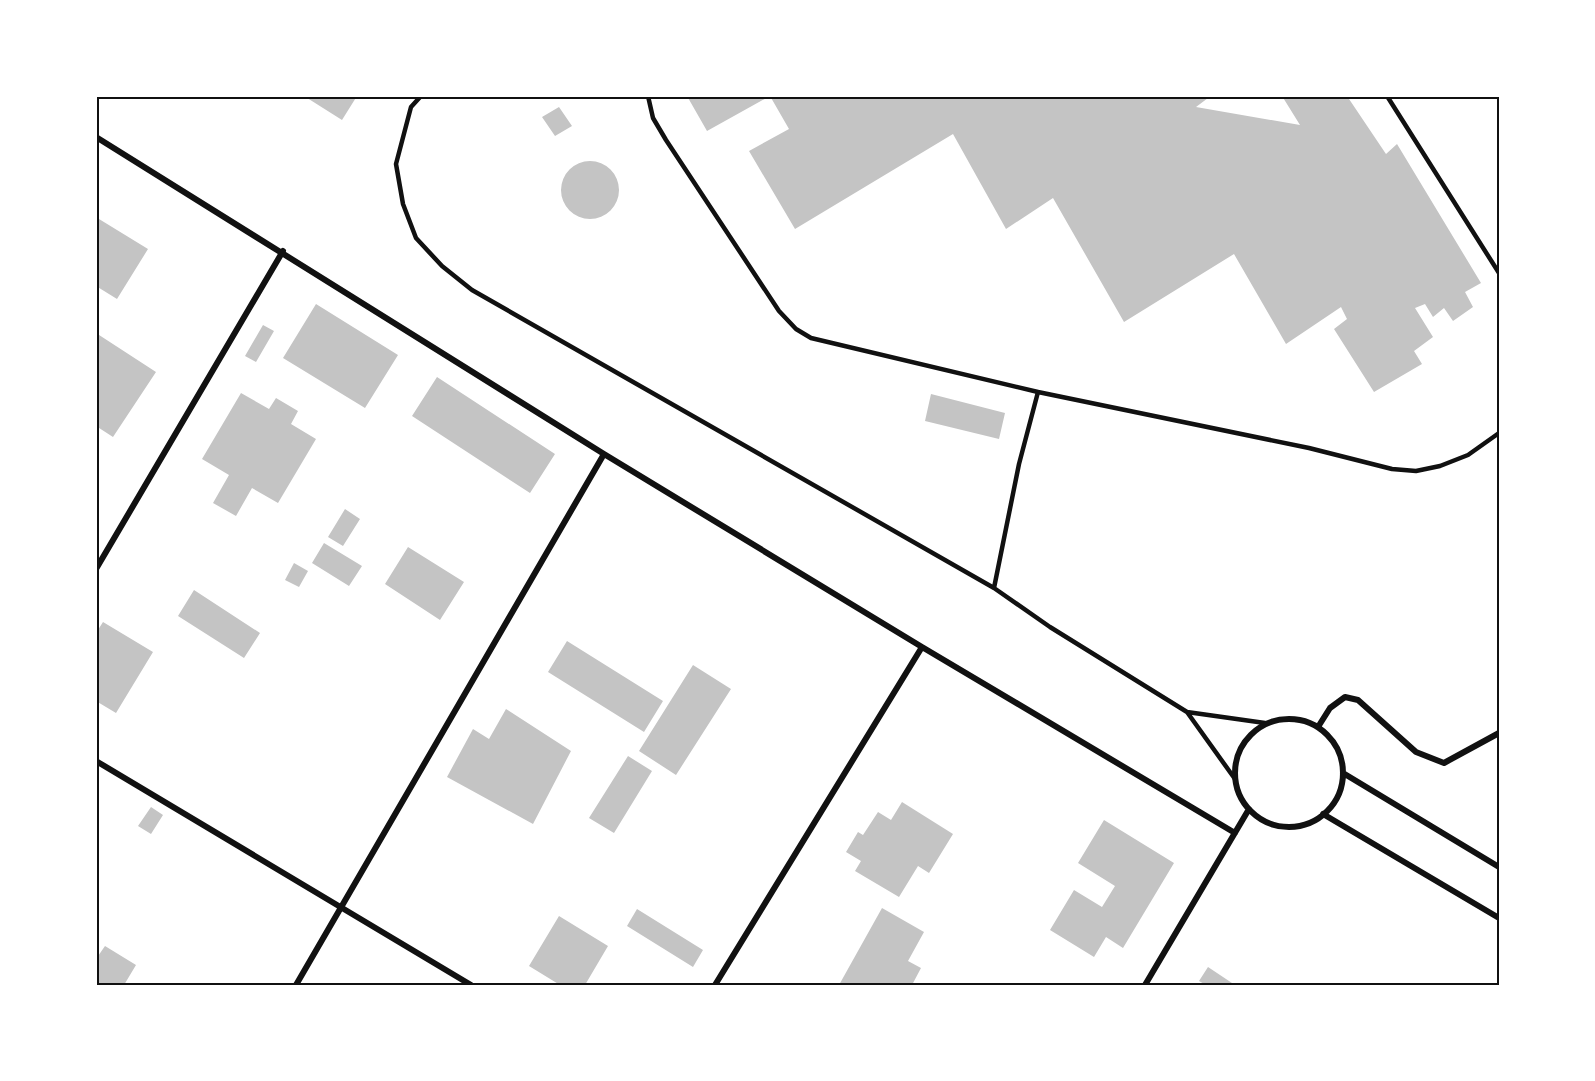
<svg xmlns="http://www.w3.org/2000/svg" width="1595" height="1081" font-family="'Source Serif 4',serif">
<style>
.building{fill:#c4c4c4}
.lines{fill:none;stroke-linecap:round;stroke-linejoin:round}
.service{stroke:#111;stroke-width:4.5}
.minor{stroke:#111;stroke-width:6}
.neatline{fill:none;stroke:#111;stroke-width:2}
</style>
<rect width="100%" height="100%" fill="#fff"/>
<!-- building -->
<path class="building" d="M304,96H357L342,120Z
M687,96H770L707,131Z
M770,96H1207L1208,98L1196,107L1300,125L1282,96H1347L1386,154L1397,144L1481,283L1465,292L1473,307L1453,321L1444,308L1433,317L1425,304L1415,308L1433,337L1414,351L1422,364L1374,392L1334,329L1347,319L1341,307L1286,344L1234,254L1124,322L1053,198L1006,229L953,134L795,229L749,151L789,129Z
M559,107L572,126L555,136L542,117Z
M561 190a29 29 0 1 1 58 0a29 29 0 1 1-58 0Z
M99,219L148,249L117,299L96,286V224Z
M316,304L398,355L365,408L283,358Z
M263,325L274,331L256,362L245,356Z
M96,333L156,372L113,437L96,426Z
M437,377L555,454L530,493L412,416Z
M241,393L269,409L276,398L298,411L291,424L316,439L278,503L252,488L236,516L213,503L229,475L202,459Z
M931,394L1005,413L999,439L925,421Z
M345,509L360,519L343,546L328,537Z
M324,543L362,566L349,586L312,563Z
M408,547L464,582L440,620L385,584Z
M294,563L308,571L299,587L285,580Z
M194,590L260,633L244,658L178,616Z
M103,622L153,652L116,713L96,701V633Z
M567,641L663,701L644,732L548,672Z
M693,665L731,689L676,775L639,751Z
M506,709L571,751L533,824L447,777L473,729L489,739Z
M628,756L652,771L614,833L589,818Z
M902,802L953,834L929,873L918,866L899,897L855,871L861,861L846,852L858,832L863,835L878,812L891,820Z
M151,807L163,815L151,834L138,826Z
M1104,820L1174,863L1123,948L1106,937L1094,957L1050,930L1074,890L1102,907L1115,886L1078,863Z
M882,908L924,932L908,961L921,968L912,985H839Z
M637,909L703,950L693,967L627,926Z
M559,916L608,946L585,985H560L529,966Z
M105,946L136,965L124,985H96V959Z
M1208,967L1235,985H1206L1199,981Z"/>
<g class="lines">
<!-- service -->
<path class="service" d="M421,96L411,107L396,164L403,204L416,238L442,266L472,290L994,588L1050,627L1187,712L1235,779
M648,96L653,118L666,140L779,311L796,329L811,338L1038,392L1309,448L1392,469L1416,471L1440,466L1468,455L1499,433
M1387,96L1499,273
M994,588L1019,464L1038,392
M1187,712L1265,723"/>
<!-- minor -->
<path class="minor" d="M96,137L604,454L922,647L1235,833
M96,569L283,251
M1235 773a54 54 0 1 1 108 0a54 54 0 1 1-108 0Z
M1318,727L1330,708L1345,697L1358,700L1416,752L1444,763L1499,733
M96,761L471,985
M1343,773L1499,867
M1323,814L1499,918
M296,985L604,454
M715,985L922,647
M1145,985L1249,809"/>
</g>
<!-- border -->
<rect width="1595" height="1081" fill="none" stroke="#ffffff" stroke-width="195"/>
<rect x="98" y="98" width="1400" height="886" class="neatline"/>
</svg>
